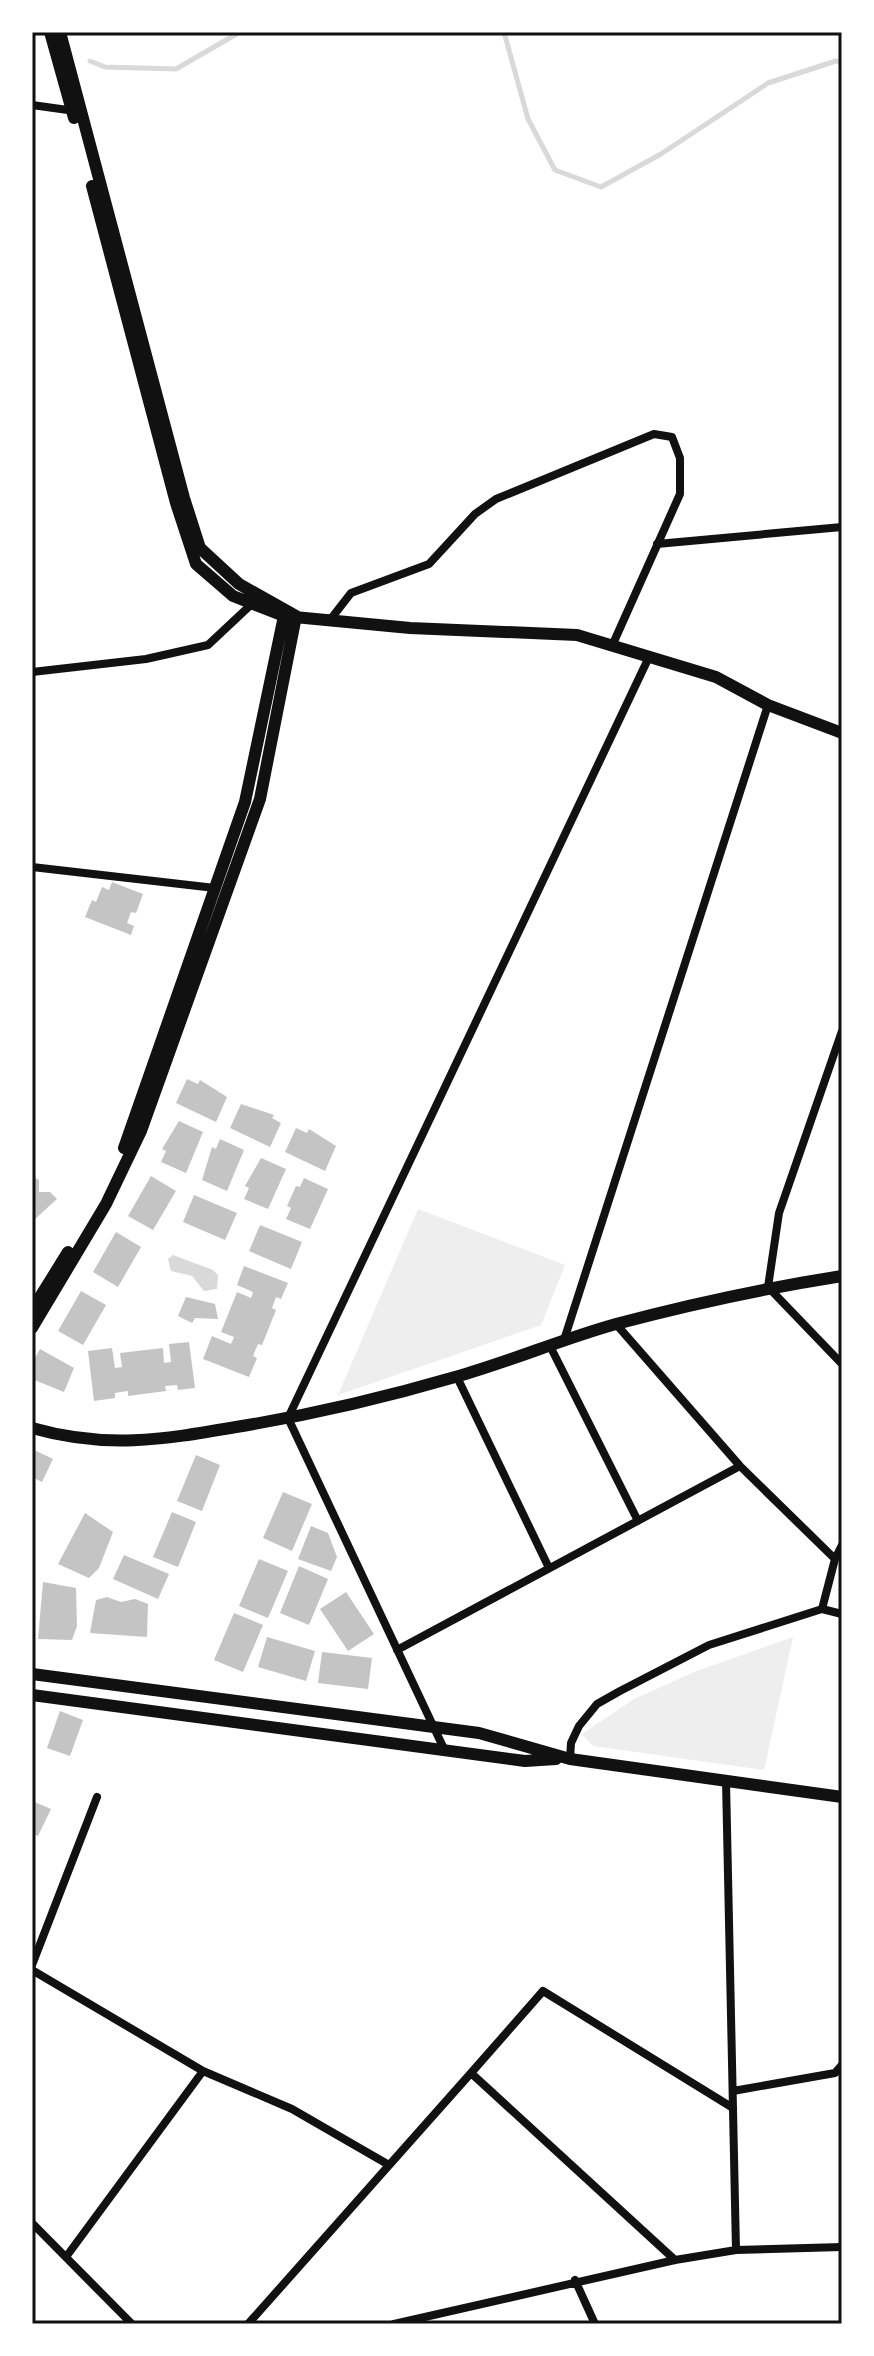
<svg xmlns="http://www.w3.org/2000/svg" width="874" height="2356" font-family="Roboto,sans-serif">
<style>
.green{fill:#eee}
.water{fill:#d9d9d9}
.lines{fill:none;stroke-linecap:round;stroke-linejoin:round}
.stream{stroke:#d9d9d9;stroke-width:5}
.building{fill:#c4c4c4}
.minor{stroke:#111;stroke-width:8}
.tertiary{stroke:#111;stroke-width:12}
.neatline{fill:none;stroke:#111;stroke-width:3}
</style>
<rect width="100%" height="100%" fill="#fff"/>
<!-- green -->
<path class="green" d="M418,1209L565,1265L541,1325L338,1395Z
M793,1637L764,1770L593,1746L582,1734L634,1699L694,1672Z"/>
<!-- water -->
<path class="water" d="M173,1255L213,1270L218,1275L217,1289L204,1291L192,1276L171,1271L168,1259Z"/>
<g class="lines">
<!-- stream -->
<path class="stream" d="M504,32L528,119L555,170L601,187L661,154L768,83L836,61L842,62
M90,61L105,67L176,69L240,32"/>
</g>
<!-- building -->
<path class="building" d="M112,882L143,894L136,913L131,912L127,923L134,926L131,935L85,917L92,900L96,902L102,887L109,890Z
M187,1079L198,1084L200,1080L227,1097L216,1122L176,1103Z
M241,1104L274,1115L272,1118L281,1123L270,1147L230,1128Z
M179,1121L203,1132L186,1173L161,1162L166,1151L162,1149Z
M296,1128L307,1133L309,1129L336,1146L325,1171L285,1152Z
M220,1139L244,1150L227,1191L202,1180L212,1147L216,1149Z
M261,1158L286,1169L268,1209L244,1199L249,1188L245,1186Z
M32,1176L39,1180V1192H50L57,1199L34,1220Z
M151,1176L176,1191L153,1230L128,1216Z
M304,1178L328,1189L310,1229L286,1219L291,1208L287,1206L296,1186L300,1187Z
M194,1195L237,1213L225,1240L183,1222Z
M260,1225L302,1242L291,1269L249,1251Z
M116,1232L141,1247L118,1287L93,1272Z
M244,1266L288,1283L281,1299L276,1297L272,1308L276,1310L262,1345L258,1344L253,1356L257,1358L249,1377L203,1359L212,1336L231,1344L234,1337L221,1332L237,1292L251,1298L253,1292L237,1285Z
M81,1291L106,1305L83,1345L58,1331Z
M186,1297L215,1304L218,1319L195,1318L192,1323L178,1316Z
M189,1342L195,1388L178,1390L177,1385L165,1386L166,1391L128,1396V1391L115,1393V1398L94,1401L88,1351L112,1348L115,1368L122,1367L120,1353L163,1348L164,1363L171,1362L169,1344Z
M40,1349L74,1368L64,1392L32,1379V1363Z
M32,1449L53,1459L42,1482L32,1477Z
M196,1455L220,1465L202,1511L177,1501Z
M283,1492L312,1504L292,1551L263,1538Z
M172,1512L196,1522L178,1567L153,1557Z
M85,1513L113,1532L99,1568L89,1578L58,1564Z
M311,1526L328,1533L337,1557L331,1571L298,1559Z
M124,1555L169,1574L158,1599L113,1579Z
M259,1559L288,1571L268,1618L239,1606Z
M299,1566L328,1579L309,1625L280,1613Z
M43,1582L76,1588L77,1626L72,1640L38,1639Z
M346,1592L374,1634L348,1651L320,1609Z
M107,1597L121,1602L135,1599L148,1604L147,1637L90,1633L96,1600Z
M234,1613L263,1625L243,1672L214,1660Z
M267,1637L315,1651L306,1681L258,1667Z
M322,1652L372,1658L368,1689L318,1683Z
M60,1711L83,1720L70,1756L47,1748Z
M32,1801L51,1809L38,1836L32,1834Z"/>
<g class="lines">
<!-- minor -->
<path class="minor" d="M32,105L75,111
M657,544L842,527
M330,620L351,593L429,564L475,514L496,499L654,434L672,437L680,458V494L612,646
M32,672L146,659L208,645L255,601
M32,867L215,888
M842,1031L779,1213L768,1287L842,1364
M616,1324L740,1466L835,1559
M564,1340L768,705
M550,1346L638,1521
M457,1377L549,1568
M822,1609L835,1559L842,1545
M397,1650L740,1466
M445,1751L288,1418L649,657
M570,1759L571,1743L579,1726L597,1704L620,1691L709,1645L822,1609L842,1614
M726,1781L736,2250
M32,1965L97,1797
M32,1970L203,2071L292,2109L389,2165
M471,2073L543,1991L733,2108
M733,2091L835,2073L842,2065
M32,2223L132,2324
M66,2257L203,2071
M575,2280L595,2324
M248,2324L471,2073L675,2260
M394,2324L675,2260L736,2250L842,2247"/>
<!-- tertiary -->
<path class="tertiary" d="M50,32L74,118
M92,186L176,503L196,564L233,596L284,616L410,628L577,635L716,677L768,705L842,733
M124,1148L245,802L284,616
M32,1310L68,1252
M32,1328L106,1204L141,1131L260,799L296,616L239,584L200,548L184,498L60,32
M32,1428C106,1449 161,1440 236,1427C310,1415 383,1398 455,1377C509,1362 562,1339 616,1324C691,1304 766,1288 842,1276
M32,1674L479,1733L570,1759L842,1797
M32,1695L525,1761L556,1759"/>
</g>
<!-- border -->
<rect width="874" height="2356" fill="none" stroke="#ffffff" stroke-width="68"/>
<rect x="34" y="34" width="806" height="2288" class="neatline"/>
</svg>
